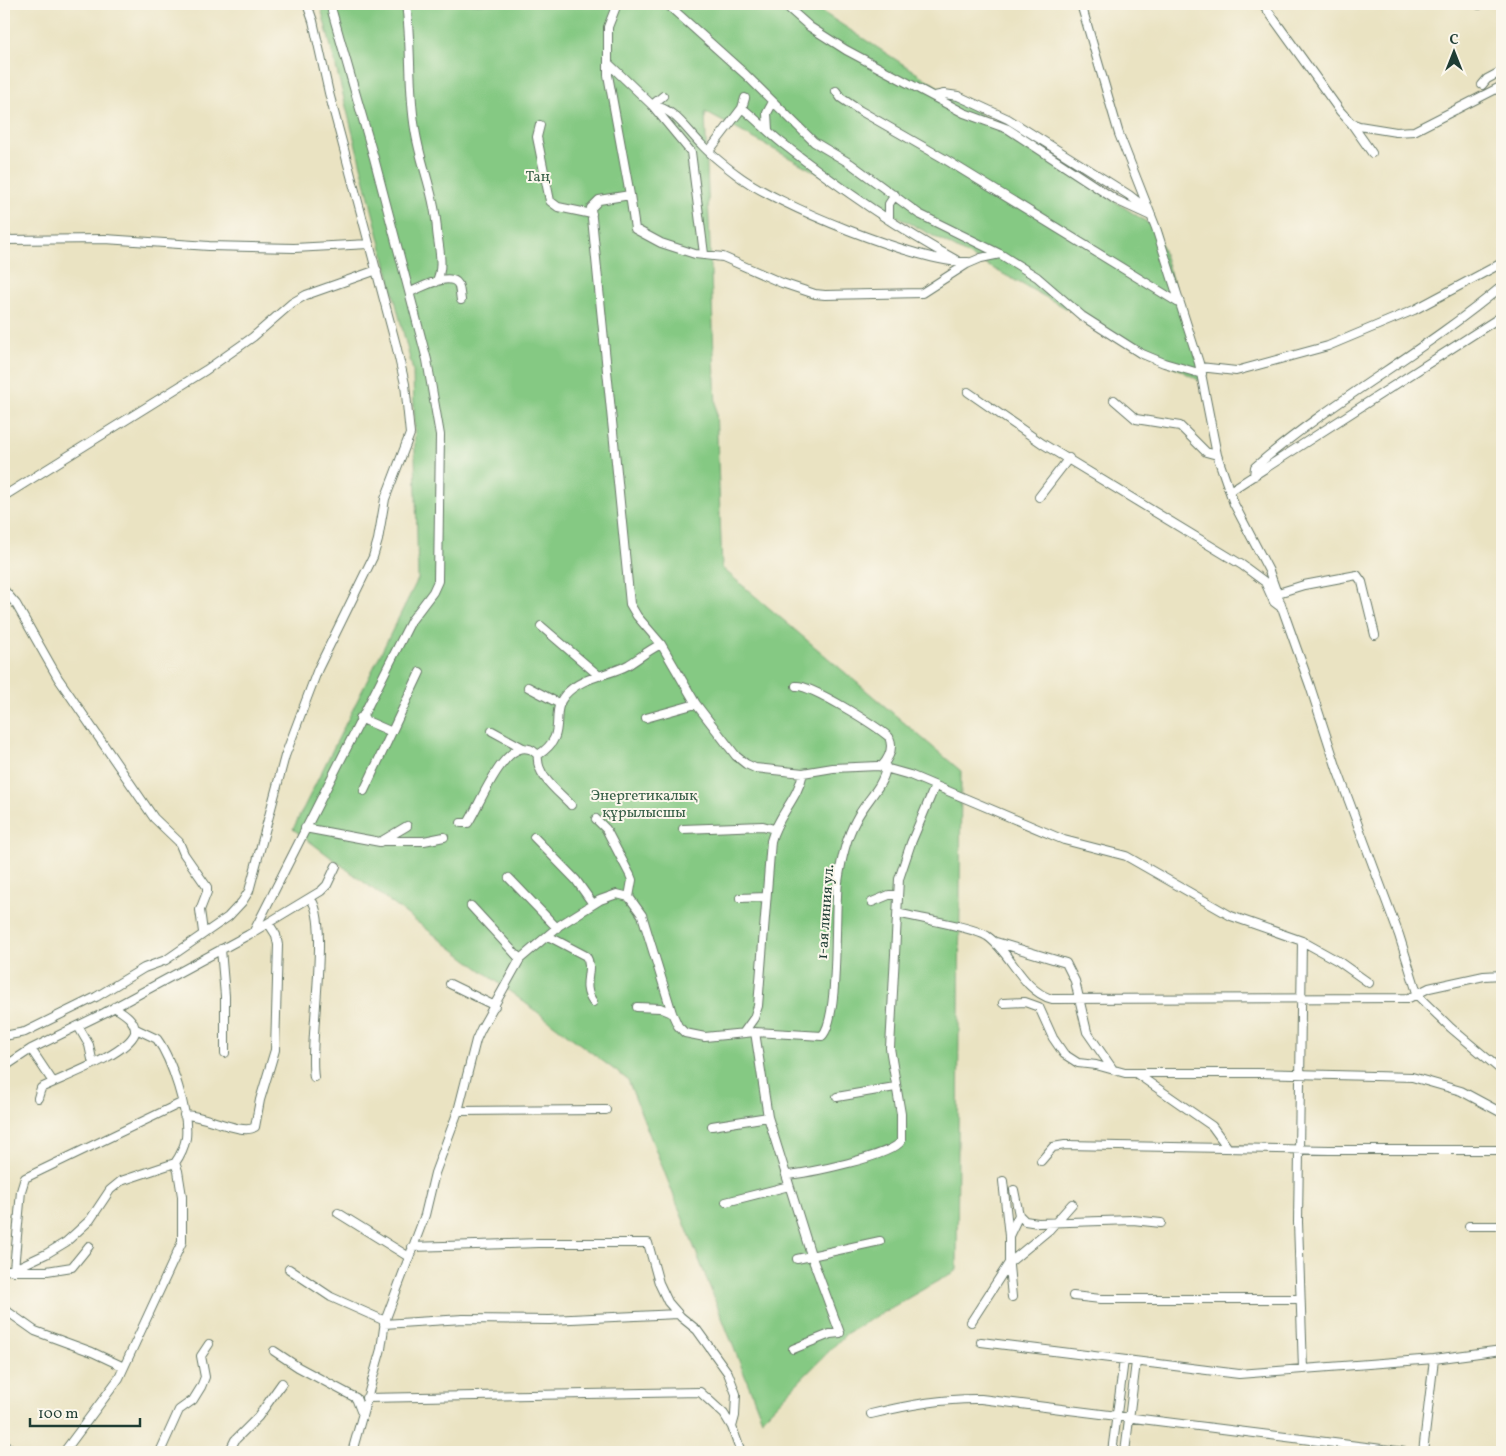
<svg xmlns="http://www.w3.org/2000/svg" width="1506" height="1456" font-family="Vollkorn,serif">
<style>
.green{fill:#85c983;stroke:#52835c}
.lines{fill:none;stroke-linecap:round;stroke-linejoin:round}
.minor-casing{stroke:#676;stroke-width:10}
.minor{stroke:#fff;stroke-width:8}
.labels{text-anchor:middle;stroke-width:4;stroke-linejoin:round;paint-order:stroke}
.park-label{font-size:15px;fill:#386048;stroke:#fbf7ec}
.street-label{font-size:15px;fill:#1f3d34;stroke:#fbf7ec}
</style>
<rect width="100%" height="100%" fill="#fbf7ec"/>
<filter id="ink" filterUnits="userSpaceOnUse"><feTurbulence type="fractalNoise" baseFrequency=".02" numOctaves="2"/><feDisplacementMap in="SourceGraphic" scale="10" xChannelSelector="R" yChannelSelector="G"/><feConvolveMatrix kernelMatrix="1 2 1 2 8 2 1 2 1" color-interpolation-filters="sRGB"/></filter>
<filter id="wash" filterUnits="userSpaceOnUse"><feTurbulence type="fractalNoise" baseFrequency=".0096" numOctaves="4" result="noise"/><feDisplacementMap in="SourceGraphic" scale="20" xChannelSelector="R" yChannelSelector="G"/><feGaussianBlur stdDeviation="1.12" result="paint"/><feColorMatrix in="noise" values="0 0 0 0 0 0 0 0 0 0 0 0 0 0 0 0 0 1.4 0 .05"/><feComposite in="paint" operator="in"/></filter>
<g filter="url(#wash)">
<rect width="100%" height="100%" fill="#eae3c2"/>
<!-- green -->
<path class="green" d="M320,4H810L1156,228L1204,383L705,112L722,568L961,771L957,1270L847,1333L762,1419L628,1080L293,829L418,579L413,371Z"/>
</g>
<g filter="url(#ink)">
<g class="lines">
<!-- minor casing -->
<g class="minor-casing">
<path id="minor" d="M406,4C412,46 408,88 415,129C420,163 435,195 437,230C438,245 445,268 436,282
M617,4L608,27V75L630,195L635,229L661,243L695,254L723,257L782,283L815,294L825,295L922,293L967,264L981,258L1000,254
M667,4L745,74L814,142L851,164L919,214L1000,254L1037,277L1082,316L1140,353L1164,363L1202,374
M784,4L810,27L846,50L964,113L1008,129L1116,200L1151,216
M1081,4L1119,134L1156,228L1199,363L1217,455L1234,504L1269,571L1310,686L1337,769L1399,935L1418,996L1451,1028L1502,1071
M1263,4L1340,111L1351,123L1359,126L1396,132L1414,131L1502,86
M1479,5L1481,4
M608,63L652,105L691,152L704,254
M1482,85L1487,79L1502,71
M836,91L841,98L859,110L943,158L1179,303
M935,96L944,94L958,96L1008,119L1129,195L1148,210
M652,105C676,110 685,128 701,144C711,155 724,165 736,174C774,204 920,264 968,262
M652,105L663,96
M742,108C756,119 768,132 782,143C837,186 895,227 956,260
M1351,123L1372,153
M540,125L537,137L550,201L558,207L592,214
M768,130L767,113L773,102
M709,151L742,108L745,98
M630,195L599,200L591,208L630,604L637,616L661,644L696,704L736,756L746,764L755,768L803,773L833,768L878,766L910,775L1064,840L1126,856L1231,916L1302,941L1338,961L1369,983
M889,220V204L895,195
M4,240L105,239L209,246L294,248L369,244
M410,292C421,288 450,271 458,284C460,288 460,295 461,300
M1200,367L1236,371L1328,346L1414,310L1502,263
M968,392L1043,444L1242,565L1265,582L1274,602L1282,608
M1114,400L1136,419L1180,426L1206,452L1217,455
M1254,476L1255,467C1332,400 1424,352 1502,286
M1230,491L1502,316
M4,496L206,370L253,337L292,303L306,295L377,270
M1039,497L1069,458
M4,590L16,604L58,678L154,818L179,842L184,854L207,887V892L200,910L203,932
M1278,593L1304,585L1357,575L1362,582L1375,635
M541,626L597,674
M796,686C812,685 876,726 889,737C894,748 889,758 882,766
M528,687L560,704
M360,718L392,732
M646,718L696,704
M492,731L523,748
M364,791L420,672
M571,805C559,792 535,775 538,755C570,735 548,715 565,695C582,676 608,676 628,665C639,658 649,650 661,644
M596,819L606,829L630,875L632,880L629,897
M461,823H468C479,807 503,741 529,749C532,749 535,753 538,755
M305,828L380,842L407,826
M683,829L763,826L774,829
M534,837L576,880L593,904
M384,841H424L444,837
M509,878L557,928
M310,898C331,920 308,1040 314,1077
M740,898L766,897
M872,902L889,895H897
M471,906L520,959
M898,913C919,919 971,926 987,936C1011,952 1022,991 1052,999L1409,998L1429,988L1484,976L1502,975
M253,933L411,621L433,592L438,581L440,435L427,360L374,158L330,4
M548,936L586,956C595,970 580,984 593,1002
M1302,941L1298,1222L1303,1369
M996,942L1066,963L1075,981L1087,1032L1112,1068
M221,949L225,996V1053
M450,984L495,1006
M1003,1003L1025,1002L1039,1007L1053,1038L1064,1054L1078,1063L1096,1065L1125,1073H1257L1412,1077L1461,1091L1502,1113
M637,1007L660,1008L672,1013
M78,1026L89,1045L93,1064
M744,1032L754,1018L758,1006L771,841C777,816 798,799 803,773
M755,1032L768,1117L811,1255L840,1333L830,1334L793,1349
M4,1036L25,1032L96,997L144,968L166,960L228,917L242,902L249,891L285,756L318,669L373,557L378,540L385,499L410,434L405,384L396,345L329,93L313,21L307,4
M31,1049L53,1082
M4,1067L31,1049L104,1013L248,935L321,891L327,885L336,866
M1137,1074L1212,1126L1228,1148
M837,1097L895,1087
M38,1098L41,1088C63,1077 126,1055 135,1033C136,1020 124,1013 114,1007
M458,1111L606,1110
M184,1115C203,1114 242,1136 255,1127L260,1100L275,1050L278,945L276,935L269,924
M712,1126L768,1117
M1041,1161L1053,1147L1065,1145L1330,1150H1502
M786,1175C805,1174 893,1156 901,1141V1114L890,1048L899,879L911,843L935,786
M1003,1181L1009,1236V1266L1012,1297
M1014,1190L1019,1215
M726,1202L789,1186
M338,1213L409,1257
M1469,1226H1502
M1009,1236L1019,1215L1025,1221L1038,1223L1133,1220L1161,1223
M412,1247L539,1243H648L659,1283L668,1302L681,1317L697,1330L728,1373L736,1394L735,1416L732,1427L741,1452
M797,1259L880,1241
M14,1269L21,1191L25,1178L181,1103
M289,1269L331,1297L385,1321
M4,1271L14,1269L46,1254L66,1242L90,1220L110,1190L121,1181L175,1163C180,1156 184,1148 186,1138C189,1112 172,1060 157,1039L136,1029
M13,1271H47L72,1267L89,1246
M1073,1296L1101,1299H1299
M4,1309L35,1331L92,1352L124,1367
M971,1322L1009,1263L1049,1230L1072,1204
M384,1324L463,1319L550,1320L678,1314
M981,1342L1239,1374L1434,1359L1502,1350
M274,1351L298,1367L356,1398L361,1411
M366,1398L700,1392L724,1414L732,1427
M871,1414C907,1405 944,1398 981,1399L1406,1452
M4,1446L19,1452
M64,1452L119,1378L182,1242V1196L178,1171L175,1163
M160,1452L179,1410L193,1400L201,1387L205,1377L201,1356L209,1344
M229,1452L235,1440L258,1417L282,1383
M352,1452L381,1349L385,1321L425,1215L435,1173L458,1111L476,1040L481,1029L520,959L560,925L600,900L617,894L629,897L642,915L672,1013L678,1026L685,1033L705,1037L755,1032L822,1036C840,1018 834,912 838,882C841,861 846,838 856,820C864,803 884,786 886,767
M1112,1452L1124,1360
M1125,1452L1136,1362
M1423,1452L1434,1359"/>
</g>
<!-- minor -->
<use href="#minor" class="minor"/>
</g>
</g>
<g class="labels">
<!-- park labels -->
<g class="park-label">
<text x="538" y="181">Таң</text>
<text x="644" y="800">Энергетикалық<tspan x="644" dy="17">құрылысшы</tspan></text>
</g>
<!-- street labels -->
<g class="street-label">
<text transform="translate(825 912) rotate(-86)" y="5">1-ая линия ул.</text>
</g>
</g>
<!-- margin -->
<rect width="1506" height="1456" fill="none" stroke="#fbf7ec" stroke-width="20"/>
<!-- north arrow -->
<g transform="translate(1454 52)" stroke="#fbf7ec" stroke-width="4" paint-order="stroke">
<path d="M0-4L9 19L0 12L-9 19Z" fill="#1f3d34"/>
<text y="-8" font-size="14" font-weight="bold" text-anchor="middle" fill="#1f3d34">С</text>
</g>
<!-- scale -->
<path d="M30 1418v8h110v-8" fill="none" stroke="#1f3d34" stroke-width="2.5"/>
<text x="38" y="1418" font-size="15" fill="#1f3d34" stroke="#fbf7ec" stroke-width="4" paint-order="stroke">100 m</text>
</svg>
